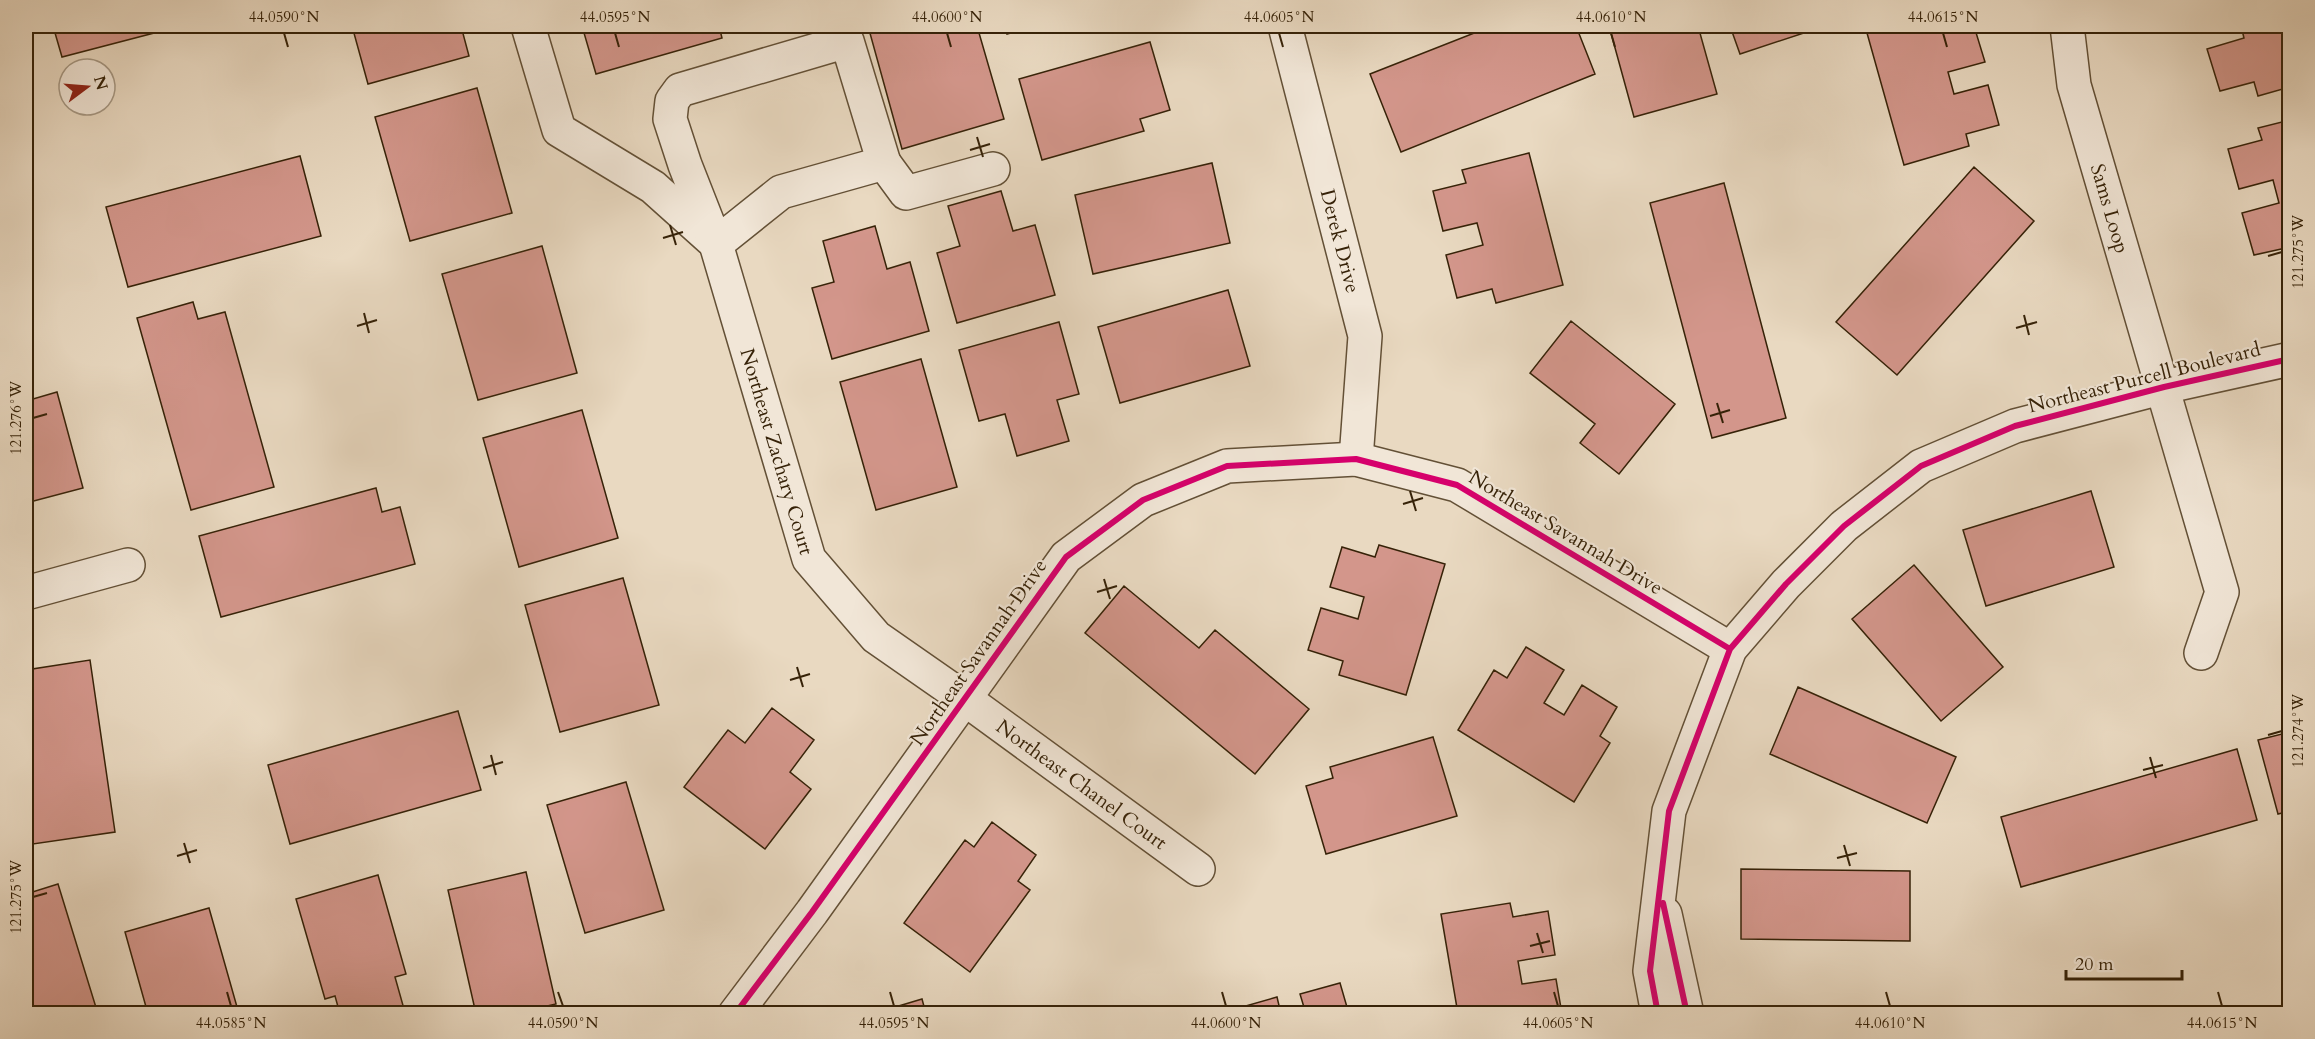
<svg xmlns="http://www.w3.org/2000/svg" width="2315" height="1039" font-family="Cardo,serif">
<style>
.building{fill:#d3968b;stroke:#362208;stroke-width:1.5}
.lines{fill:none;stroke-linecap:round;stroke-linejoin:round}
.minor-casing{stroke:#635036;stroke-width:36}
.minor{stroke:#f1e6d7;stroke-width:33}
.cycleway-casing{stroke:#f1e6d7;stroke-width:10}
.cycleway{stroke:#d6006c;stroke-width:6}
.ticks{fill:none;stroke:#362208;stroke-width:2}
.labels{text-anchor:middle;stroke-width:4.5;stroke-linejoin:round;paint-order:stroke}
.street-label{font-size:20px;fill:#362208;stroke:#f1e6d7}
.neatline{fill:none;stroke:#362208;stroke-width:2}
.ticks-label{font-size:15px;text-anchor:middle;fill:#362208}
</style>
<rect width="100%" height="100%" fill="#e9d9c1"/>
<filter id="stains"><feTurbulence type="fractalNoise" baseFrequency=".00333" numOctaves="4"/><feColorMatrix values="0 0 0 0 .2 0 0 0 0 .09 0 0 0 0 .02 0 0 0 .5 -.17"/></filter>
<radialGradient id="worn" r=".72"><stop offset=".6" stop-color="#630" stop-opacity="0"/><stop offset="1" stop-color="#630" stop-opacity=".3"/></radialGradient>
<!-- building -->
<path class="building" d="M53,26H181L62,57Z
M352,26H461L469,56L368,84Z
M582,26H719L722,38L596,74Z
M868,26H977L1004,119L902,149Z
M1005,26H1036L1007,34Z
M1492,26H1576L1595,74L1401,152L1370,74Z
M1609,26H1698L1717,94L1634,117Z
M1730,26H1825L1740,54Z
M1895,26H1937L1938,29L1949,26H1974L1985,62L1948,72L1954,94L1988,85L1999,125L1966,134L1969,146L1904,165L1867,33Z
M2241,26H2290V87L2258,96L2254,82L2220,91L2207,49L2244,38Z
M1150,42L1170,110L1140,119L1144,131L1042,160L1019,79Z
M477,88L512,213L410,241L375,117Z
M2290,120V247L2254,255L2242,213L2279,203L2273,180L2239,189L2228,149L2262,140L2258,128Z
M1529,153L1563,285L1496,303L1492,289L1457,298L1446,255L1483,245L1477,223L1443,231L1433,191L1466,183L1462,170Z
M300,156L321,236L128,287L106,207Z
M1212,163L1230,243L1093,274L1075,195Z
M1974,167L2034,221L1897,375L1836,322Z
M1724,183L1786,418L1712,438L1650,203Z
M1001,191L1013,231L1035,225L1055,295L957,323L937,253L960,246L948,206Z
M875,226L887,269L910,262L929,331L832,359L812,288L834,282L823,241Z
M542,246L577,373L478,400L442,274Z
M1228,290L1250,366L1120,403L1098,327Z
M193,302L198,319L225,312L274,487L191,510L137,318Z
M1571,321L1675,404L1619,474L1580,443L1595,424L1530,373Z
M1059,322L1079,394L1057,400L1069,441L1017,456L1005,414L979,421L959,350Z
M921,359L957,487L876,510L840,382Z
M57,392L83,488L26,503V401Z
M582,410L618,538L519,567L483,438Z
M376,488L382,512L400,507L415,564L221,617L199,536Z
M2091,491L2114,567L1986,606L1963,530Z
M1379,545L1445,564L1406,695L1339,675L1343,661L1308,650L1321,608L1358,619L1364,597L1330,587L1342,547L1375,557Z
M1914,565L2003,667L1941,721L1852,619Z
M623,578L659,705L560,732L525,605Z
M1124,586L1199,648L1215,630L1309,709L1255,774L1085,633Z
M1526,647L1564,670L1544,703L1564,715L1582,685L1617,707L1600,736L1610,743L1574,802L1458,730L1494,670L1507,678Z
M90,660L115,832L33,844L26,788V670Z
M1798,687L1956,757L1927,823L1770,754Z
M772,708L814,740L790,772L811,789L765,849L684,787L728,730L745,743Z
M458,711L481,790L290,844L268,765Z
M2290,732V811L2278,814L2258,740Z
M1433,737L1457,816L1326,854L1306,786L1333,778L1330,767Z
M2237,749L2257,820L2021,887L2001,817Z
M626,782L664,910L585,933L547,805Z
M992,822L1036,855L1018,881L1030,890L970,972L904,923L965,840L974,847Z
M1741,869L1910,871V941L1741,939Z
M526,872L556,1004L512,1014H476L448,890Z
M378,875L406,974L395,977L404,1009L388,1014H340L335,996L325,999L296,899Z
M58,884L98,1014H26V894Z
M1510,903L1513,917L1548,911L1555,955L1518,961L1522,984L1556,979L1562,1014H1458L1441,914Z
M209,908L239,1014H148L125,932Z
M1340,983L1349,1014H1306L1300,994Z
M1277,997L1281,1014H1236L1235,1009Z
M922,999L926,1014H872Z"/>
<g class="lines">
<!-- minor casing -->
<g class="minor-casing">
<g id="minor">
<path d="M528,26L559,130L653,187L711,239"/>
<path id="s1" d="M1285,26L1365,336L1356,459"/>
<path id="s2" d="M2067,26L2074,85L2222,592L2201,653"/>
<path d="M884,163L906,193L993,169"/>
<path id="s3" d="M716,244L781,192L884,163L847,41L680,90L672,101L670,119L685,165L716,244L809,559L876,637L965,699L1198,869"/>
<path d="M26,593L128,565"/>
<path d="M1665,914L1687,1014"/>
<path d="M735,1014L812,912L1066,557L1143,500L1227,466L1356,459L1457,485L1730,649"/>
<path d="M1658,1014L1650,971L1669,811L1730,649L1786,584L1844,526L1921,466L2015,426L2164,387L2290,359"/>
</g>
</g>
<!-- minor -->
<use href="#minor" class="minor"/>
<!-- cycleway casing -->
<g class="cycleway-casing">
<path id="cycleway" d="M1663,903L1687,1014
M735,1014L812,912L1066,557L1143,500L1227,466L1356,459L1457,485L1730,649
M1658,1014L1650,971L1669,811L1730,649L1786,584L1844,526L1921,466L2015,426L2164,387L2290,359"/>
</g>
<!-- cycleway -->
<use href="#cycleway" class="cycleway"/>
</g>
<!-- ticks -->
<path class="ticks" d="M284,33L288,47M615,33L619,47M947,33L951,47M1279,33L1283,47M1611,33L1615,47M1943,33L1947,47M977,137L983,157M970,150L990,144M670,225L676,245M663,238L683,232M2268,256L2282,252M364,313L369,333M2024,315L2029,335M357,326L377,320M2016,328L2037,322M1717,403L1723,423M1710,416L1730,410M33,418L47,414M1410,491L1416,511M1403,504L1423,498M1104,579L1110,599M1097,592L1117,586M797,667L803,687M790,680L810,674M2268,735L2282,731M491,755L496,775M2150,757L2156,778M483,768L503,762M2143,770L2163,765M184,843L190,863M1844,845L1850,866M177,856L197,850M1837,858L1857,853M33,897L47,893M1537,933L1543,953M1530,946L1550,941M227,992L231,1006M558,992L563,1006M890,992L894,1006M1222,992L1226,1006M1554,992L1558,1006M1886,992L1890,1006M2218,992L2222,1006"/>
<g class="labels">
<!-- street labels -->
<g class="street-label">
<text dy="7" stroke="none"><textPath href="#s2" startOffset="188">Sams Loop</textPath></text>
<text dy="7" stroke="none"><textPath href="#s1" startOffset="222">Derek Drive</textPath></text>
<text transform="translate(2144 377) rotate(-14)" y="7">Northeast Purcell Boulevard</text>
<text dy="7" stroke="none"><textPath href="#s3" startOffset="873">Northeast Zachary Court</textPath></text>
<text transform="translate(1566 532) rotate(31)" y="7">Northeast Savannah Drive</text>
<text transform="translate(978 652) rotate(-55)" y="7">Northeast Savannah Drive</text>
<text dy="7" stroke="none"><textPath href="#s3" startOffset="1341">Northeast Chanel Court</textPath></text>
</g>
</g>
<!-- margin -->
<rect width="2315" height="1039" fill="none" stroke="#e9d9c1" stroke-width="66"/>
<!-- north arrow -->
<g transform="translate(87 87) rotate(74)"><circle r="28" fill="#f1e6d7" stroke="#a69884" stroke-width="1.5"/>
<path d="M0-4.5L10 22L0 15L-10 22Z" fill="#8f2418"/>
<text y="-9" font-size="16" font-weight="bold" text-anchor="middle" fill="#362208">N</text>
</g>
<!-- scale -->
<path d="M2066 970v9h116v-9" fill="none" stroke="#362208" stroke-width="3"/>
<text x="2075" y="970" font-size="18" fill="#362208" stroke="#f1e6d7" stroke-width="4.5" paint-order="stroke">20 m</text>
<rect x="33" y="33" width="2249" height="973" class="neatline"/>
<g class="ticks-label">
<text x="284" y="22">44.0590°N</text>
<text x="615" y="22">44.0595°N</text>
<text x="947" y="22">44.0600°N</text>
<text x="1279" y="22">44.0605°N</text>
<text x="1611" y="22">44.0610°N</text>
<text x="1943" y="22">44.0615°N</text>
<text transform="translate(2298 252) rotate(-90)" y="5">121.275°W</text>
<text transform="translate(16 418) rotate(-90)" y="5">121.276°W</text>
<text transform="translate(2298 731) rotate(-90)" y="5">121.274°W</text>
<text transform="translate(16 897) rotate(-90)" y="5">121.275°W</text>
<text x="231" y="1028">44.0585°N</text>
<text x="563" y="1028">44.0590°N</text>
<text x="894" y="1028">44.0595°N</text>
<text x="1226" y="1028">44.0600°N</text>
<text x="1558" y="1028">44.0605°N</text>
<text x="1890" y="1028">44.0610°N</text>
<text x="2222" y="1028">44.0615°N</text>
</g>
<rect width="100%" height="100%" filter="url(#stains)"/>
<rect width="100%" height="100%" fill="url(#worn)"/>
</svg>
